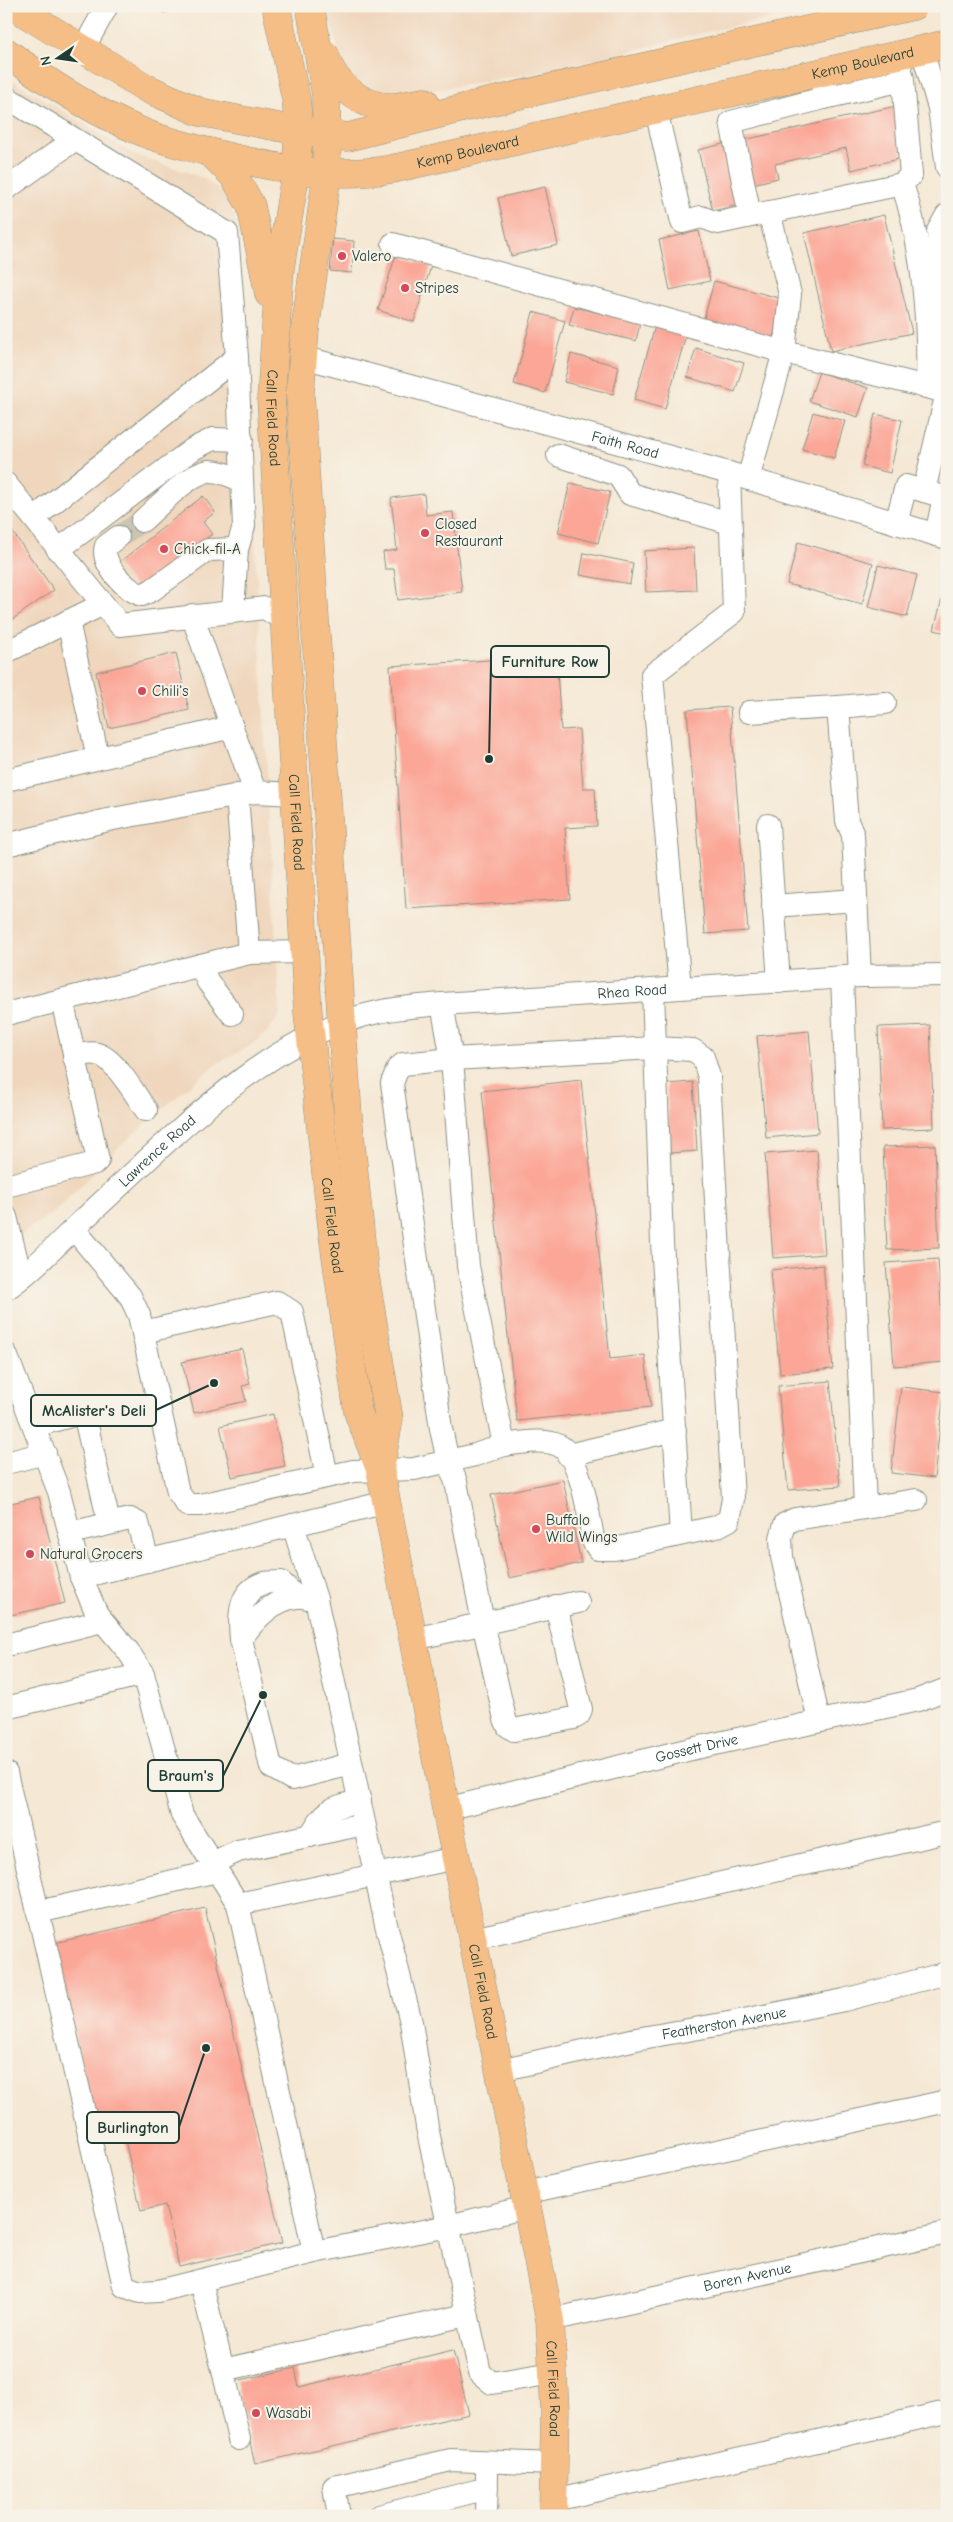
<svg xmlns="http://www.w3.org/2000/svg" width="953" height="2522" font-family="'Comic Neue',sans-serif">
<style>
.built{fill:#efd6bc}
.building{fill:#fba696}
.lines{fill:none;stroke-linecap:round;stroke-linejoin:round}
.minor-tunnel{stroke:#cac6b4;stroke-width:22;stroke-dasharray:22 11;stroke-linecap:butt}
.minor-casing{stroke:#8a9284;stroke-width:24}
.major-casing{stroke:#8a9284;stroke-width:29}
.minor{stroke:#fff;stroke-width:22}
.major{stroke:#f6be87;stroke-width:28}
.poi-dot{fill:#d1495b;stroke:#f7f3e8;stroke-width:2}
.labels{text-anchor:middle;stroke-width:4;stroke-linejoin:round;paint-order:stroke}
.street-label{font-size:15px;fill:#1f3d34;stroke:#f7f3e8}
.poi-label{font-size:15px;fill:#1f3d34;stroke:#f7f3e8;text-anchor:start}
.leader{fill:none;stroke:#1f3d34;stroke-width:2}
.callout-dot{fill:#1f3d34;stroke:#f7f3e8;stroke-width:2}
.callout{fill:#f7f3e8;stroke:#1f3d34;stroke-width:2}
.callout-label{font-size:16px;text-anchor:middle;font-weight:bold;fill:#1f3d34}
</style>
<rect width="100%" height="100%" fill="#f7f3e8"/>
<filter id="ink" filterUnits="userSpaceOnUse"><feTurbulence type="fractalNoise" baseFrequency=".02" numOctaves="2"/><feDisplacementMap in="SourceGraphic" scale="10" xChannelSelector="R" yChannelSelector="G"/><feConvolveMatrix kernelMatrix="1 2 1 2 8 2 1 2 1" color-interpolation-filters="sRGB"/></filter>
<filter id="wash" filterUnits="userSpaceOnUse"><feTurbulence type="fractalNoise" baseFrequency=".0096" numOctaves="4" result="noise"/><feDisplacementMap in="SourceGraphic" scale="20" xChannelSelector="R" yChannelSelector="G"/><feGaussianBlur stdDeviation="1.12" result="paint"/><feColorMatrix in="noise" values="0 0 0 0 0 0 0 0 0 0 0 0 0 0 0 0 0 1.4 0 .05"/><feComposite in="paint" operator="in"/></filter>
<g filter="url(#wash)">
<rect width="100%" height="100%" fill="#f5e8d4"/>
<!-- built -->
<path class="built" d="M326,6H831L719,29L554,70L391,97L360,87L342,64Z
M6,76L135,155L201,177L217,187L229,204L238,224L280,1015L268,1031L249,1047L218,1063L183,1091L120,1146L56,1211L32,1226L6,1247Z"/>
<g id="blocks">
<!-- building -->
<path class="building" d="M161,6H191V7L163,13Z
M896,106L903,158L851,170L846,148L775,164L778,178L748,185L739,141Z
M727,143L742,204L713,211L698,150Z
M545,187L558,245L511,256L498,198Z
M884,215L912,333L831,351L804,233Z
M699,231L710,281L670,290L659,240Z
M333,239L354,241L352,273L330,271Z
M396,255L431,266L414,322L378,310Z
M714,281L783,299L772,341L703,323Z
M574,307L640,323L636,341L569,325Z
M533,312L565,321L545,393L514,384Z
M655,326L686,335L665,409L634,400Z
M696,348L744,363L735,392L687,377Z
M571,354L619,366L613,394L564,382Z
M819,372L868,388L858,417L809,401Z
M813,412L845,421L834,458L802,449Z
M875,414L902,420L890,473L862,466Z
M570,483L610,492L598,543L558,533Z
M424,494L426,515L453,512L462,592L398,600L394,569H385L383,552L397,550L391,498Z
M203,496L215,512L203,522L212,534L139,592L117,564Z
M6,523L54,590L6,624Z
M798,542L873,563L862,604L787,584Z
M694,548L696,590L646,592L644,551Z
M584,553L633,563L630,584L580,575Z
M878,565L917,575L907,617L868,607Z
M945,587H947V633L934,630Z
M176,653L189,710L109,728L96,672Z
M556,656L561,730L579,729L583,788H595L597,826L565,828L570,899L406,909L390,666Z
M730,707L748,931L705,934L687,710Z
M930,1025L934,1128L882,1130L878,1027Z
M809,1031L818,1133L766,1138L757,1036Z
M581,1080L610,1359L645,1355L651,1407L517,1421L482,1091Z
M693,1082L697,1151L670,1153L666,1084Z
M935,1145L939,1248L887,1250L883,1147Z
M817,1150L825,1254L773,1258L765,1154Z
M938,1259L945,1362L894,1366L886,1263Z
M823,1265L833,1369L780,1374L770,1270Z
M242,1349L250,1384L242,1386L246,1401L194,1413L182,1362Z
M830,1381L840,1486L788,1490L778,1386Z
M901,1387L944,1392L934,1478L891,1473Z
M273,1414L285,1466L232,1477L220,1426Z
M563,1480L581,1563L509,1578L491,1495Z
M39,1497L65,1603L6,1616V1504Z
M205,1908L282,2243L179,2267L165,2205L141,2211L122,2127L97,2133L54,1943Z
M453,2350L469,2414L255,2464L236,2381L295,2368L299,2387Z"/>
</g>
</g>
<g filter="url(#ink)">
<use href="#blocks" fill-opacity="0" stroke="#8a9284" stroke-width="1"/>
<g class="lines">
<!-- minor-tunnel -->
<path class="minor-tunnel" d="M118,537L142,521"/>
<!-- minor casing -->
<g class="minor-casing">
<g id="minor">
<path d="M922,50L939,108L947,167"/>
<path d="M82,51L107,6"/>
<path d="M822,83L824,98L903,80"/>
<path d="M6,97L227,233L237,357L244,526L237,549L233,611"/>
<path d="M656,110L682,222L701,217L718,223L902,184L911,175L903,80L898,55"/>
<path d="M902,184C923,243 929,324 927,387"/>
<path d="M6,189L74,140"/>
<path d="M947,215L938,231L947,392"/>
<path d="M750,216L731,122L824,98"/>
<path d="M393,244L784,352L947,392"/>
<path id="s1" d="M303,357L729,473L947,538"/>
<path d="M558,455L618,475L630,494L730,523"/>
<path d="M748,479L784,352L790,294L769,212"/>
<path d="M6,484L120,625L265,608L285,621"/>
<path d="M924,491L944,497L936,535"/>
<path d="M34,518L237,357"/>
<path d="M142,521C158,507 187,475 208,471C219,470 232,476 242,481"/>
<path d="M896,523L906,486L924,491L947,392"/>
<path d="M118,537L106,546C100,563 126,591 142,595L152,590L208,550L237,549"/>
<path d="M58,550L193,449L213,439L242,440"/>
<path d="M192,615L255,792"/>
<path d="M68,621L98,758"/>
<path d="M6,652L103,604"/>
<path d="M838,707L885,703"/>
<path d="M749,712L838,707L847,821L853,835L860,976"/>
<path d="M6,780L232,727"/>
<path d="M237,795L249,953"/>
<path d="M768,825L779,982"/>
<path d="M6,845L108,820L255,792L295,794"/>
<path d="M773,906L856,900"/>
<path d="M200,965L208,982L232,1014"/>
<path d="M842,978L865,1507"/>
<path d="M680,988L652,675L734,612L729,473"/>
<path d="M653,990L662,1242L681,1534"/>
<path d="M6,1014L249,953L305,952"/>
<path d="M74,1057C82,1055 89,1052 97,1054C114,1057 136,1096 146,1110"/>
<path d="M6,1186L95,1163L98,1160L62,1000"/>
<path d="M6,1217L21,1277"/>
<path d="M74,1229L130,1296L139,1315L178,1492L187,1505H200L353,1471L414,1469L475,1455L504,1445L468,1266L452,1059L442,1004"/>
<path id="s2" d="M6,1289C31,1273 62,1239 85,1218C166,1144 267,1035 378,1012C399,1007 421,1006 442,1004L860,976L947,975"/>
<path d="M143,1332L277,1302L292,1312L327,1476"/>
<path d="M6,1354L59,1492L81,1577L387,1502"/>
<path d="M84,1413L109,1523"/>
<path d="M35,1426L103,1407"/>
<path d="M504,1445C520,1443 543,1438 558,1445C582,1456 589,1519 594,1543L598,1549H614L716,1527L729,1520L733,1499L709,1077L703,1057L693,1050L655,1048L452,1059L403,1064L398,1068L392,1083L441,1429L448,1461L456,1482L483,1623L505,1719L508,1726L514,1730L574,1718L579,1715L581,1709L556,1606"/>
<path d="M568,1455L675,1430"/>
<path d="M6,1463L45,1453"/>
<path d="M293,1525L316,1599L386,1924L411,2022L427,2127L480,2373L492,2383L553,2373"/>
<path d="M70,1533L130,1519L138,1523L148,1561"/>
<path d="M81,1577L97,1614L128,1651L143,1674L182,1815L238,1904L456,1858"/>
<path d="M316,1599C310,1599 302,1596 296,1597C272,1600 254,1620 241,1639L271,1767L292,1779L351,1764"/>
<path d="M241,1639C239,1618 238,1593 261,1584C267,1581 276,1583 281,1582L296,1597"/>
<path d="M414,1639L578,1602"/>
<path d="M6,1645L102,1621"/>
<path d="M6,1708L143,1674"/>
<path d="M819,1721L782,1557L781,1538L785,1524L795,1519L916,1500"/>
<path d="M6,1773L38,1912"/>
<path id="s3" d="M446,1809L691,1749L918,1700L947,1689"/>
<path d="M310,1836C326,1809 329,1808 360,1801"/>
<path d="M212,1863L238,1851L364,1824"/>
<path d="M217,1871L38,1912L124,2286L140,2292L158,2291L314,2252"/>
<path d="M238,1904L314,2252L449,2226L527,2207"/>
<path d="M473,1939L947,1832"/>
<path id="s4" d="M500,2070L636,2039L734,2022L844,2000L947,1973"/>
<path d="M524,2193L947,2101"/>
<path d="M201,2281L223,2370"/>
<path id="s5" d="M550,2320L947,2233"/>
<path d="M239,2439L223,2370L466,2315"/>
<path d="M554,2500L947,2412"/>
<path d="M339,2516L334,2487L451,2460L555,2464"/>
<path d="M379,2516L487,2488"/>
<path d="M486,2516L487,2474"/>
</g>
</g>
<!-- major casing -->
<g class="major-casing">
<g id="major">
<path d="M13,6L146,88L200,112L299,131L348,137L471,106L913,6"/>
<path id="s6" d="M276,6L296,99L299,131L296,170L280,268L271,398L308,1013L333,1235L358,1412L380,1469L446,1809L550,2320L555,2410L553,2516"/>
<path d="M310,6L326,95L327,175L305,330L300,394L348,1116L364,1270L389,1419L380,1469"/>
<path id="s7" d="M6,52C47,82 93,112 140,131C160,140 183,145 205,151C268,167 327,180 392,169L947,44"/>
<path d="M325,55C333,84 363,109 394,107C404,106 415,103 425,102"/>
<path d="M210,152L234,176L251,206L269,294"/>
</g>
</g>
<!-- minor -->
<use href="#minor" class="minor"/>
<!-- major -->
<use href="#major" class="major"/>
</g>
</g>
<!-- markers -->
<g class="poi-dot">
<circle cx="342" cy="256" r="5"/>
<circle cx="405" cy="288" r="5"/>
<circle cx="425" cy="533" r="5"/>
<circle cx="164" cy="549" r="5"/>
<circle cx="142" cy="691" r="5"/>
<circle cx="536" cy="1529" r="5"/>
<circle cx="30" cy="1554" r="5"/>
<circle cx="256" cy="2413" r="5"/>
</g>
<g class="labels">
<!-- street labels -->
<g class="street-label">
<text dy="5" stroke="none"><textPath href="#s7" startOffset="896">Kemp Boulevard</textPath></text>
<text dy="5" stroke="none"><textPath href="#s7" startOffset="491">Kemp Boulevard</textPath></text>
<text dy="5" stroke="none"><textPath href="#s6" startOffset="416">Call Field Road</textPath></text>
<text dy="5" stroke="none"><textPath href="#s1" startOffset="334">Faith Road</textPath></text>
<text dy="5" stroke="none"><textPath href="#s6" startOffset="821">Call Field Road</textPath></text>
<text dy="5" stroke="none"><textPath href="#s2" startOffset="724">Rhea Road</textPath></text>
<text dy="5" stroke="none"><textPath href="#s2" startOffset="205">Lawrence Road</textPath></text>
<text dy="5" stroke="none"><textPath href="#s6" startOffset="1226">Call Field Road</textPath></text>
<text dy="5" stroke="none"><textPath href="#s3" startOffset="258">Gossett Drive</textPath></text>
<text dy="5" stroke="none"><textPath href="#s6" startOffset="2008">Call Field Road</textPath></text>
<text dy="5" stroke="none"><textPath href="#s4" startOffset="229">Featherston Avenue</textPath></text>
<text dy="5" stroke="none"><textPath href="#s5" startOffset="202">Boren Avenue</textPath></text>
<text dy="5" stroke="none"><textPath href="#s6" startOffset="2412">Call Field Road</textPath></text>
</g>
<!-- poi labels -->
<g class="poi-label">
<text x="352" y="261">Valero</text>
<text x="415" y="293">Stripes</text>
<text x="435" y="529">Closed<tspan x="435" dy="17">Restaurant</tspan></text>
<text x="174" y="554">Chick-fil-A</text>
<text x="152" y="696">Chili's</text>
<text x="546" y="1525">Buffalo<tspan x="546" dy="17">Wild Wings</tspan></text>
<text x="40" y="1559">Natural Grocers</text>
<text x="266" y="2418">Wasabi</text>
</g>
</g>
<!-- callouts -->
<path class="leader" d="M489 759L491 662M214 1383L156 1410M263 1695L223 1776M206 2048L179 2127"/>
<g class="callout-dot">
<circle cx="489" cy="759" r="5"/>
<circle cx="214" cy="1383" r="5"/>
<circle cx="263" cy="1695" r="5"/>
<circle cx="206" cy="2048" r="5"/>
</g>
<g class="callout">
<rect x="491" y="646" width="118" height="31" rx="5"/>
<rect x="31" y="1395" width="125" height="31" rx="5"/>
<rect x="148" y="1760" width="75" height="31" rx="5"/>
<rect x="87" y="2112" width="92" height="31" rx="5"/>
</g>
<g class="callout-label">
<text x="550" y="667">Furniture Row</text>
<text x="94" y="1416">McAlister's Deli</text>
<text x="186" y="1781">Braum's</text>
<text x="133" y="2133">Burlington</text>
</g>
<!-- margin -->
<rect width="953" height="2522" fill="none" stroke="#f7f3e8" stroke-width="25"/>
<!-- north arrow -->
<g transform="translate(58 58) rotate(257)" stroke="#f7f3e8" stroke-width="4" paint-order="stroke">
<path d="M0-4L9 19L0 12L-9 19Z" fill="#1f3d34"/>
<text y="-8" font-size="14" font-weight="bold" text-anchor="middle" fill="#1f3d34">N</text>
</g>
</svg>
